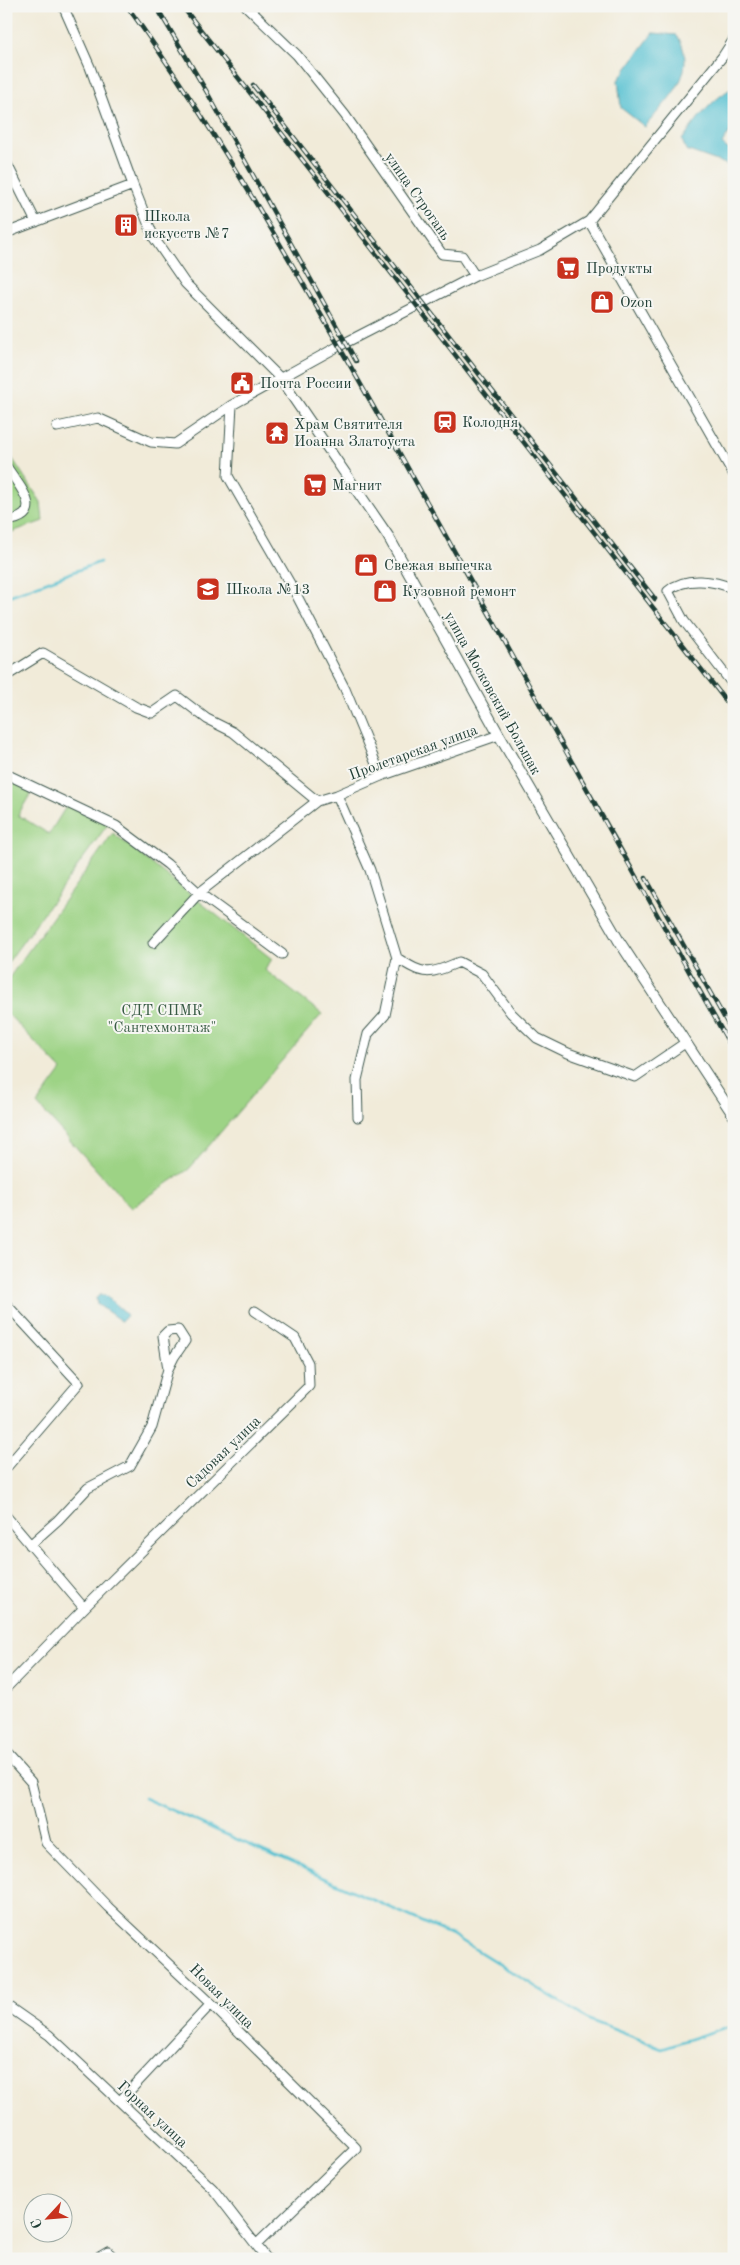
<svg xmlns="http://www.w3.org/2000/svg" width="740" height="2265" font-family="'Old Standard TT',serif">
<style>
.green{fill:#9dd385;stroke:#5e885c}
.water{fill:#56c1d1;stroke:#3a7f82}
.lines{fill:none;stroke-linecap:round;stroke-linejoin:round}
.stream{stroke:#56c1d1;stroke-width:2.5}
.minor-casing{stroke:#3e574d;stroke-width:11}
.tertiary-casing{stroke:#3e574d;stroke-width:12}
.minor{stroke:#fff;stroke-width:9}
.tertiary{stroke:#fff;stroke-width:10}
.rail-casing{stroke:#1f3d34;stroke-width:4.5}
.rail{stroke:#f6f6f2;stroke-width:2.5;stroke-dasharray:8;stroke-linecap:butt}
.labels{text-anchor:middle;stroke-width:4;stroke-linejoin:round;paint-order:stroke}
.street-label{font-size:15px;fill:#1f3d34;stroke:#f6f6f2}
.poi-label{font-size:15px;fill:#1f3d34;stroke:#f6f6f2;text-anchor:start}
.park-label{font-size:15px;fill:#385b44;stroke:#f6f6f2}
</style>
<rect width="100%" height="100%" fill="#f6f6f2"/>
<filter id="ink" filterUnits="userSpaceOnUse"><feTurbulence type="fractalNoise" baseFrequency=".02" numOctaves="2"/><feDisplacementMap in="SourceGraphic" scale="10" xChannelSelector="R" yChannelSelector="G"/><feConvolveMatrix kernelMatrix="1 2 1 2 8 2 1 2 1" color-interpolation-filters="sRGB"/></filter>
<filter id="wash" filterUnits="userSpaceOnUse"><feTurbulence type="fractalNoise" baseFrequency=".0096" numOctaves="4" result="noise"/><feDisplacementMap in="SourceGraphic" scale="20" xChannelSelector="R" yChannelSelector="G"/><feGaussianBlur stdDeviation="1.12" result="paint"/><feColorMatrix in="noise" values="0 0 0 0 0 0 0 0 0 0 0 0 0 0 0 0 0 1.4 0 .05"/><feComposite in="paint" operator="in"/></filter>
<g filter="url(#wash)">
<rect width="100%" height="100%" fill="#f1ebd9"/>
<!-- green -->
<path class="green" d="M6,449L41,502L43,521L6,534Z
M6,777L31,793L18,815L49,834L67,805L108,824L6,965Z
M113,833L272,959L265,970L322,1014L189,1169L131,1208L37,1104L62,1070L6,1012V982Z"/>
<!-- water -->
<path class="water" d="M653,33L677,35C700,74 668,98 645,127L621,108L618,80Z
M734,87V125L722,144L728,149H734V167L686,150L682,140C696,120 713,98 734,87Z
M100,1295H105L127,1315L124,1319L121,1321L97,1304L96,1298Z"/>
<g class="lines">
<!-- stream -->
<path class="stream" d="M6,597L100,562
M144,1798L454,1936L589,2020L662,2048L727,2027"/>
</g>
</g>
<g filter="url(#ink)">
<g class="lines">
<!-- minor casing -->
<g class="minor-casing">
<path id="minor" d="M63,6L90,67L133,185L154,238L185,283L280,378
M246,6L297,55L345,115L442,254L462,256L475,276L540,250L589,221L734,475
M6,162L36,222
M589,221L723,56L734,39
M6,233L133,185
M57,427L98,418L151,442L175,444L232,405
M6,466C19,486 48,516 6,521
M734,589C714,580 685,576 668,591L684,621L734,686
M6,676L43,653L136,707L152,713L177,696L207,719L233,732L317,801L337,795
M6,774L116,826L167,864L199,893L282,954
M381,776L345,689L296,594L228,476L232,405L339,346L475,276
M153,943L199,893L317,801
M397,958C425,976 428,975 459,962L482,974L511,1013L537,1038L568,1053L635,1077L685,1043
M358,1117L357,1080L368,1034L385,1015L397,958L370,870L337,795L381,776L499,735
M6,1304L79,1383L6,1468
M6,1516L84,1608
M30,1545L58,1520L88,1488L130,1466L152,1427L168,1369L174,1357L185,1341L178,1330L168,1331L163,1336L168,1369
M6,1688L84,1608L309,1386L308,1363L295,1338L255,1311
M6,1754L31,1782L46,1843L108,1907L211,2004L356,2148L256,2245
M6,2005L49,2035L213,2189L267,2259
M120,2101L211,2004
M96,2259L108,2252L115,2259"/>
</g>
<!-- tertiary casing -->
<g class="tertiary-casing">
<path id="tertiary" d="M280,378L388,536L499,735L619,941L734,1116"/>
</g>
<!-- minor -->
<use href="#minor" class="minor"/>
<!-- tertiary -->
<use href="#tertiary" class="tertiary"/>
<!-- rail casing -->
<g class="rail-casing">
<path id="rail" d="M127,6C229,148 313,300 399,452C511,652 621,852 734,1052
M156,6L208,94L356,361
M182,6L734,711
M253,85L655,599
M646,878L734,1035"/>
</g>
<!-- rail -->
<use href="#rail" class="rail"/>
</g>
</g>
<!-- icons -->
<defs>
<g id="building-square" transform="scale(1.25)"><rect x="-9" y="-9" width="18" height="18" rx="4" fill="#c8321e" stroke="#f6f6f2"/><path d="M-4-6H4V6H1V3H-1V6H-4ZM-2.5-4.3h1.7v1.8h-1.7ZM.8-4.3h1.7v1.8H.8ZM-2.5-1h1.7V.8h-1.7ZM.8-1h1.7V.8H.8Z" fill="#fff"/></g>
<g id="supermarket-square" transform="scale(1.25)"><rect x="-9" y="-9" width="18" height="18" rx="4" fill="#c8321e" stroke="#f6f6f2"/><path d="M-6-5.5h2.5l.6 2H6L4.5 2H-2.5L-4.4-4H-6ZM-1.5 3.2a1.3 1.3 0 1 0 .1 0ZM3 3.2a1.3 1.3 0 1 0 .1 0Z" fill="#fff"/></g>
<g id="shop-square" transform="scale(1.25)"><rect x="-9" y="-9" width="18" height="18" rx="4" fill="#c8321e" stroke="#f6f6f2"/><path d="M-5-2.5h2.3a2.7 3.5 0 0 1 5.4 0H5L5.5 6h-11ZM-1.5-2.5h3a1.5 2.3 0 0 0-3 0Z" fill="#fff"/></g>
<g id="civic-square" transform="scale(1.25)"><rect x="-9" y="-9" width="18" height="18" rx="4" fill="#c8321e" stroke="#f6f6f2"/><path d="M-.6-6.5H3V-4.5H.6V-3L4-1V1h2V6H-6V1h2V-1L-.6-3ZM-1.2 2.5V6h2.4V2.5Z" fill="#fff"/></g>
<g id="station-square" transform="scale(1.25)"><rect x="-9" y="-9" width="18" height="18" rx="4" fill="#c8321e" stroke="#f6f6f2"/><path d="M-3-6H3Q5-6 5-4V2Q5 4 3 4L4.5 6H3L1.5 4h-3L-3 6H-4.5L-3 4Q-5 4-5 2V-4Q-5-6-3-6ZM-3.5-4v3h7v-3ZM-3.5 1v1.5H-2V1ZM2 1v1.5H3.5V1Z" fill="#fff"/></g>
<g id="temple-square" transform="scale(1.25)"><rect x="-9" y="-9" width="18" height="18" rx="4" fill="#c8321e" stroke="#f6f6f2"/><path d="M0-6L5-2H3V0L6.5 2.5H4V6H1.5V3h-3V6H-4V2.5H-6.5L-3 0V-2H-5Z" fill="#fff"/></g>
<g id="school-square" transform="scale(1.25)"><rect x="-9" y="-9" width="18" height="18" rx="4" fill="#c8321e" stroke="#f6f6f2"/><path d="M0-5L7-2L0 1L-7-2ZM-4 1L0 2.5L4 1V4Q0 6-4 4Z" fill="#fff"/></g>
</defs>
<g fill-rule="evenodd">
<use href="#building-square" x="126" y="225"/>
<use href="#supermarket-square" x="568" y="268"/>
<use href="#shop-square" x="602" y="302"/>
<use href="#civic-square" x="242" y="383"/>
<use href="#station-square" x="445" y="422"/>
<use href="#temple-square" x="277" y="433"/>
<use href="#supermarket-square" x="315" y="485"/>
<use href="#shop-square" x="366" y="565"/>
<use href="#school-square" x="208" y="589"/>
<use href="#shop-square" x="385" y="591"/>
</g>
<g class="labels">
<!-- street labels -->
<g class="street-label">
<text transform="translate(418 196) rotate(55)" y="5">улица Строгань</text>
<text transform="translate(493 693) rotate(61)" y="5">улица Московский Большак</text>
<text transform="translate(413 752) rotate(-20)" y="5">Пролетарская улица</text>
<text transform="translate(223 1452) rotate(-44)" y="5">Садовая улица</text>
<text transform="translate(222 1996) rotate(45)" y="5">Новая улица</text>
<text transform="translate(153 2114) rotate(43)" y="5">Горная улица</text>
</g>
<!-- poi labels -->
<g class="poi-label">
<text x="144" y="221">Школа<tspan x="144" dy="17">искусств №7</tspan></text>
<text x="586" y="273">Продукты</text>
<text x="620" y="307">Ozon</text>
<text x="260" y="388">Почта России</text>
<text x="462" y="427">Колодня</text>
<text x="294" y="429">Храм Святителя<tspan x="294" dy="17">Иоанна Златоуста</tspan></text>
<text x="332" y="490">Магнит</text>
<text x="384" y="570">Свежая выпечка</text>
<text x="226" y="594">Школа №13</text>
<text x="402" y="596">Кузовной ремонт</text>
</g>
<!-- park labels -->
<g class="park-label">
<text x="162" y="1015">СДТ СПМК<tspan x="162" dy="17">"Сантехмонтаж"</tspan></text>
</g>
</g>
<!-- margin -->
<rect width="740" height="2265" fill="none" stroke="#f6f6f2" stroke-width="25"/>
<!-- north arrow -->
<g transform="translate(48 2218) rotate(244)"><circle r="24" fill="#f6f6f2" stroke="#a0aca6"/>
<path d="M0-4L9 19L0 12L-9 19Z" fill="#c8321e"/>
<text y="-8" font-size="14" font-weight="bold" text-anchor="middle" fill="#1f3d34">С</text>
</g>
</svg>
